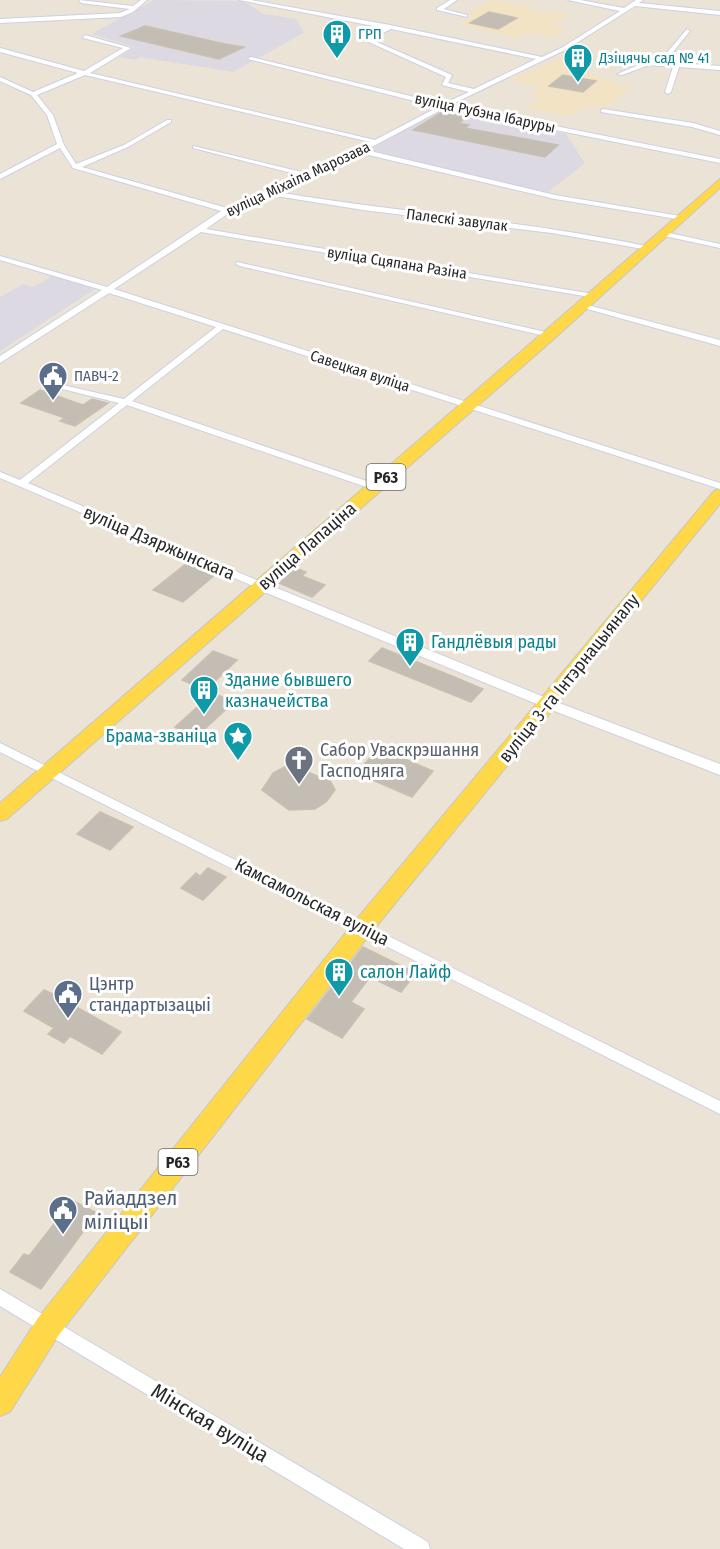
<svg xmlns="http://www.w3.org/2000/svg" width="720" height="1549" font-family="'Fira Sans Condensed',sans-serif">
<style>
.industrial{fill:#dcd9e3}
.education{fill:#f1e3c4}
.building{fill:#c3bdb4;stroke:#c7c0b1;stroke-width:1.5}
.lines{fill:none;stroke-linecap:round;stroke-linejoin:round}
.minor-casing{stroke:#ccd0e3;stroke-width:2}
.tertiary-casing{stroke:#ccd0e3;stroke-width:2}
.primary-casing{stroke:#c7c7c7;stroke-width:2}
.minor{fill:#fff;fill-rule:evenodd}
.tertiary{fill:#fff;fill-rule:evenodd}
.primary{fill:#ffd849;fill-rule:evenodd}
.labels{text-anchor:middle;stroke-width:6;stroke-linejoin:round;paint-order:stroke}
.far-culture-label{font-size:15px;fill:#0d838f;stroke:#fff;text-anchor:start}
.far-street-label{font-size:15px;fill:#282828;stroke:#fff}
.far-service-label{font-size:15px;fill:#4e5e75;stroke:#fff;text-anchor:start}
.shield{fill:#fff;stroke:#686868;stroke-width:1.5}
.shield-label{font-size:16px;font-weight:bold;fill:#282828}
.street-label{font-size:18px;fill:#282828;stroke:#fff}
.culture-label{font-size:18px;fill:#0d838f;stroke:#fff;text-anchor:start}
.worship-label{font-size:18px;fill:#5b616d;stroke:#fff;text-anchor:start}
.service-label{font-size:18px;fill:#4e5e75;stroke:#fff;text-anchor:start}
.near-service-label{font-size:21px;fill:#4e5e75;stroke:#fff;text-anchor:start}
.near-street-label{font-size:21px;fill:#282828;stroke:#fff}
</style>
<rect width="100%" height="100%" fill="#ece3d7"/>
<!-- industrial -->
<path class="industrial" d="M154,0L243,1L264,14L296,19L304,33L233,72L139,57L136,60L119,57L134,47L92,34Z
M447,109L566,134L585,163L547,193L368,151L440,110Z
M52,276L95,289L0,351V297L23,284L34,287Z"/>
<!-- education -->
<path class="education" d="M491,0L531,6L526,9L546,14L550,11L570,15L553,25L566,29L552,37L528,33L517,38L460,25L471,18L470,11Z
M568,55L584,58L571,66L631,89L605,108L585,107L570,116L530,108L540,99L530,96L540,87L509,80Z"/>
<!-- building -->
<path class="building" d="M489,12L517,18L498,29L470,23Z
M145,26L225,44L244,47L219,59L121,36Z
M563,75L578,78L596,81L583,92L549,86Z
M442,112L467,117L459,123L469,125L465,128L558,145L545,157L413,130Z
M40,390L83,405L92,399L108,403L75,426L60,421L65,418L21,403Z
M187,563L216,574L183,602L153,590Z
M296,568L306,572L302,576L325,585L312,597L279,583Z
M382,648L452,676L483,689L471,702L369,661Z
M213,651L237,660L206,690L182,680Z
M213,693L234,702L196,737L175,727Z
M379,748L433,771L412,797L356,773Z
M290,764L331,782L335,790L326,802L315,809L289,810L262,790L273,773Z
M100,812L133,827L110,850L77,834Z
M208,868L226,877L203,900L181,888L196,873L200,876Z
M363,947L416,973L401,992L370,977L351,1002L364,1009L342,1038L307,1019Z
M44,990L55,995L121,1032L102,1054L70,1036L64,1043L48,1034L54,1028L24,1011Z
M68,1198L97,1213L41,1289L10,1272L24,1254L29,1256L60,1216L56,1214Z"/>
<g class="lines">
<!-- minor casing -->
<g class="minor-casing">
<path id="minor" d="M79,0L133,6L141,0H147L133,12L121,17L0,23V19L120,13L130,9L81,3Z
M239,0H251L390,25L542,57L563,47L620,11L568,0H580L624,8L636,0H643L639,3L720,11V15L635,6L567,49L450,105L720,159V163L445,108L366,150L555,195L680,216H683V220L555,199L360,153L313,177L277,192C400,213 524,220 646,246L650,248L649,250L552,233L363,210L270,195L230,212L206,229L593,294H596V298L201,232L114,289L720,483V489L223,329L132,401L378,485V489H372L127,405L28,483L266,584L267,586L266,588H258L0,478V472L20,480L119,403L58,388V384L124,399L216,327L109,293L0,363V356L102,290L0,260V256L107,287L221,211L73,168L60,148L0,179V174L57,144L47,115L31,95L0,81V77L33,92L78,73L0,52V48L84,71L123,48L83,38L85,35L131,48L90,73L375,140L438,107L248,59L251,57L443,104L469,92L442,85L446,77L362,39L384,28ZM391,29L536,59L474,89L448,83L452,75L370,39ZM85,75L370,142L310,174L193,146V148L304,176L227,208L82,167L128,147L171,122V120H167L124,145L76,164L64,145L53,115L37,95Z
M450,0H457L444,9L467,15V17L437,10V8Z
M687,29L690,31L665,62L720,66V70L679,67L671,92L668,94L665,92L673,67L649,65L622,75L617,74L646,62H659Z
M603,109L693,123L720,131V135L692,127L601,112V110Z
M660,231L720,244V248L660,235Z
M237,262L550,333L554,335L550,337L240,266L236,264Z
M580,303L720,340V346L580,307Z
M0,743L720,1101V1114L0,752Z
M0,1289L428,1542L430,1549H404L0,1306Z"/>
</g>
<!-- tertiary casing -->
<g class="tertiary-casing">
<path id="tertiary" d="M262,582L554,701L720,764V775L544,707L257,589L255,586L257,583Z"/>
</g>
<!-- primary casing -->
<g class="primary-casing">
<path id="primary" d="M720,179V188L555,338L7,819L0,821V803Z
M720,489V504L371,933L58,1336L10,1412L0,1416V1377L38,1318L355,921L714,491Z"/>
</g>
<!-- minor -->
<use href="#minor" class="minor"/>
<!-- tertiary -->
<use href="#tertiary" class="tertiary"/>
<!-- primary -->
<use href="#primary" class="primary"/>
</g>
<!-- icons -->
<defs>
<g id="building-pin" transform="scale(1.5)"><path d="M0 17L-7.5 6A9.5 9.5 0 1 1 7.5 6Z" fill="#0f9aa8" stroke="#fff"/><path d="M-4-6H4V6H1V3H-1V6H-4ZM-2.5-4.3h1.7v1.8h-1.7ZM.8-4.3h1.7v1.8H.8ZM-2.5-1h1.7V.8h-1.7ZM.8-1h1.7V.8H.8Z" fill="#fff"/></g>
<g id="civic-pin" transform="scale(1.5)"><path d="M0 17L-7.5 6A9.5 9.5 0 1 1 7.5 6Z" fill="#5c6f8a" stroke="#fff"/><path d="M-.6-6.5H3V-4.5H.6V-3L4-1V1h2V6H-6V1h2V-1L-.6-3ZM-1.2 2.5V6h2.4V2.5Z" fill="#fff"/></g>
<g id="sight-pin" transform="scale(1.5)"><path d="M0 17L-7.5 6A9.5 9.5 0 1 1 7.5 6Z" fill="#0f9aa8" stroke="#fff"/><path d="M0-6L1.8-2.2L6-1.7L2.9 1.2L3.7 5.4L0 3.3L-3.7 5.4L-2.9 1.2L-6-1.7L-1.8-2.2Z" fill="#fff"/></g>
<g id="church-pin" transform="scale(1.5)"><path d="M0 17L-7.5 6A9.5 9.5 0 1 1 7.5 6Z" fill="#6b7280" stroke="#fff"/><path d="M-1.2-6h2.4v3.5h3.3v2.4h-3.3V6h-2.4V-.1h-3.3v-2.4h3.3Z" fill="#fff"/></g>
</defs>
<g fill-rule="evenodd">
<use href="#building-pin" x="337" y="34"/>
<use href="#building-pin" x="578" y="58"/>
<use href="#civic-pin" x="53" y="376"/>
<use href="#building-pin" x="410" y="642"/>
<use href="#building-pin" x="204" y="690"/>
<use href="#sight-pin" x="238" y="736"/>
<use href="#church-pin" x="299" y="760"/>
<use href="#building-pin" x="339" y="972"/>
<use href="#civic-pin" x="68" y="994"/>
<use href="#civic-pin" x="63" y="1210"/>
</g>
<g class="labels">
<!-- far-culture labels -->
<g class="far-culture-label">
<text x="358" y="39">ГРП</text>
<text x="599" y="63">Дзіцячы сад № 41</text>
</g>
<!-- far-street labels -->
<g class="far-street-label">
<text transform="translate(485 113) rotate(12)" y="5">вуліца Рубэна Ібаруры</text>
<text transform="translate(298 179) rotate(-25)" y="5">вуліца Міхаіла Марозава</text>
<text transform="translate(457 220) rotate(7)" y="5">Палескі завулак</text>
<text transform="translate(397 263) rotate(9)" y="5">вуліца Сцяпана Разіна</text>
<text transform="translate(360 371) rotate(18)" y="5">Савецкая вуліца</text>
</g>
<!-- far-service labels -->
<g class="far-service-label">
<text x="74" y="381">ПАВЧ-2</text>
</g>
<!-- shield labels -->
<g class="shield">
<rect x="366.5" y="464" width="39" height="26" rx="4.5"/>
<rect x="158.5" y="1149" width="39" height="26" rx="4.5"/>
</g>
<g class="shield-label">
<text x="386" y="483">Р63</text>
<text x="178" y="1168">Р63</text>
</g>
<!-- street labels -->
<g class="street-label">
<text transform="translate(159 543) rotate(23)" y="6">вуліца Дзяржынскага</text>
<text transform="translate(307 546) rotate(-41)" y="6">вуліца Лапаціна</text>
<text transform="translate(569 678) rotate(-51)" y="6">вуліца 3-га Інтэрнацыяналу</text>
<text transform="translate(312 902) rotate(27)" y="6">Камсамольская вуліца</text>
</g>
<!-- culture labels -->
<g class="culture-label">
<text x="431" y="648">Гандлёвыя рады</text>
<text x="225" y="686">Здание бывшего<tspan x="225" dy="21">казначейства</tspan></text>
<text x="217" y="742" text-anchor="end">Брама-званіца</text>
<text x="360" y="978">салон Лайф</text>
</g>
<!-- worship labels -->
<g class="worship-label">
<text x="320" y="756">Сабор Уваскрэшання<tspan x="320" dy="21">Гасподняга</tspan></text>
</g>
<!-- service labels -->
<g class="service-label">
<text x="89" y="990">Цэнтр<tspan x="89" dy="21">стандартызацыі</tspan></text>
</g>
<!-- near-service labels -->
<g class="near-service-label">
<text x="84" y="1205">Райаддзел<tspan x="84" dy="24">міліцыі</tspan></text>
</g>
<!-- near-street labels -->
<g class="near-street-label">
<text transform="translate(210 1423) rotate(31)" y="7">Мінская вуліца</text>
</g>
</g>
</svg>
